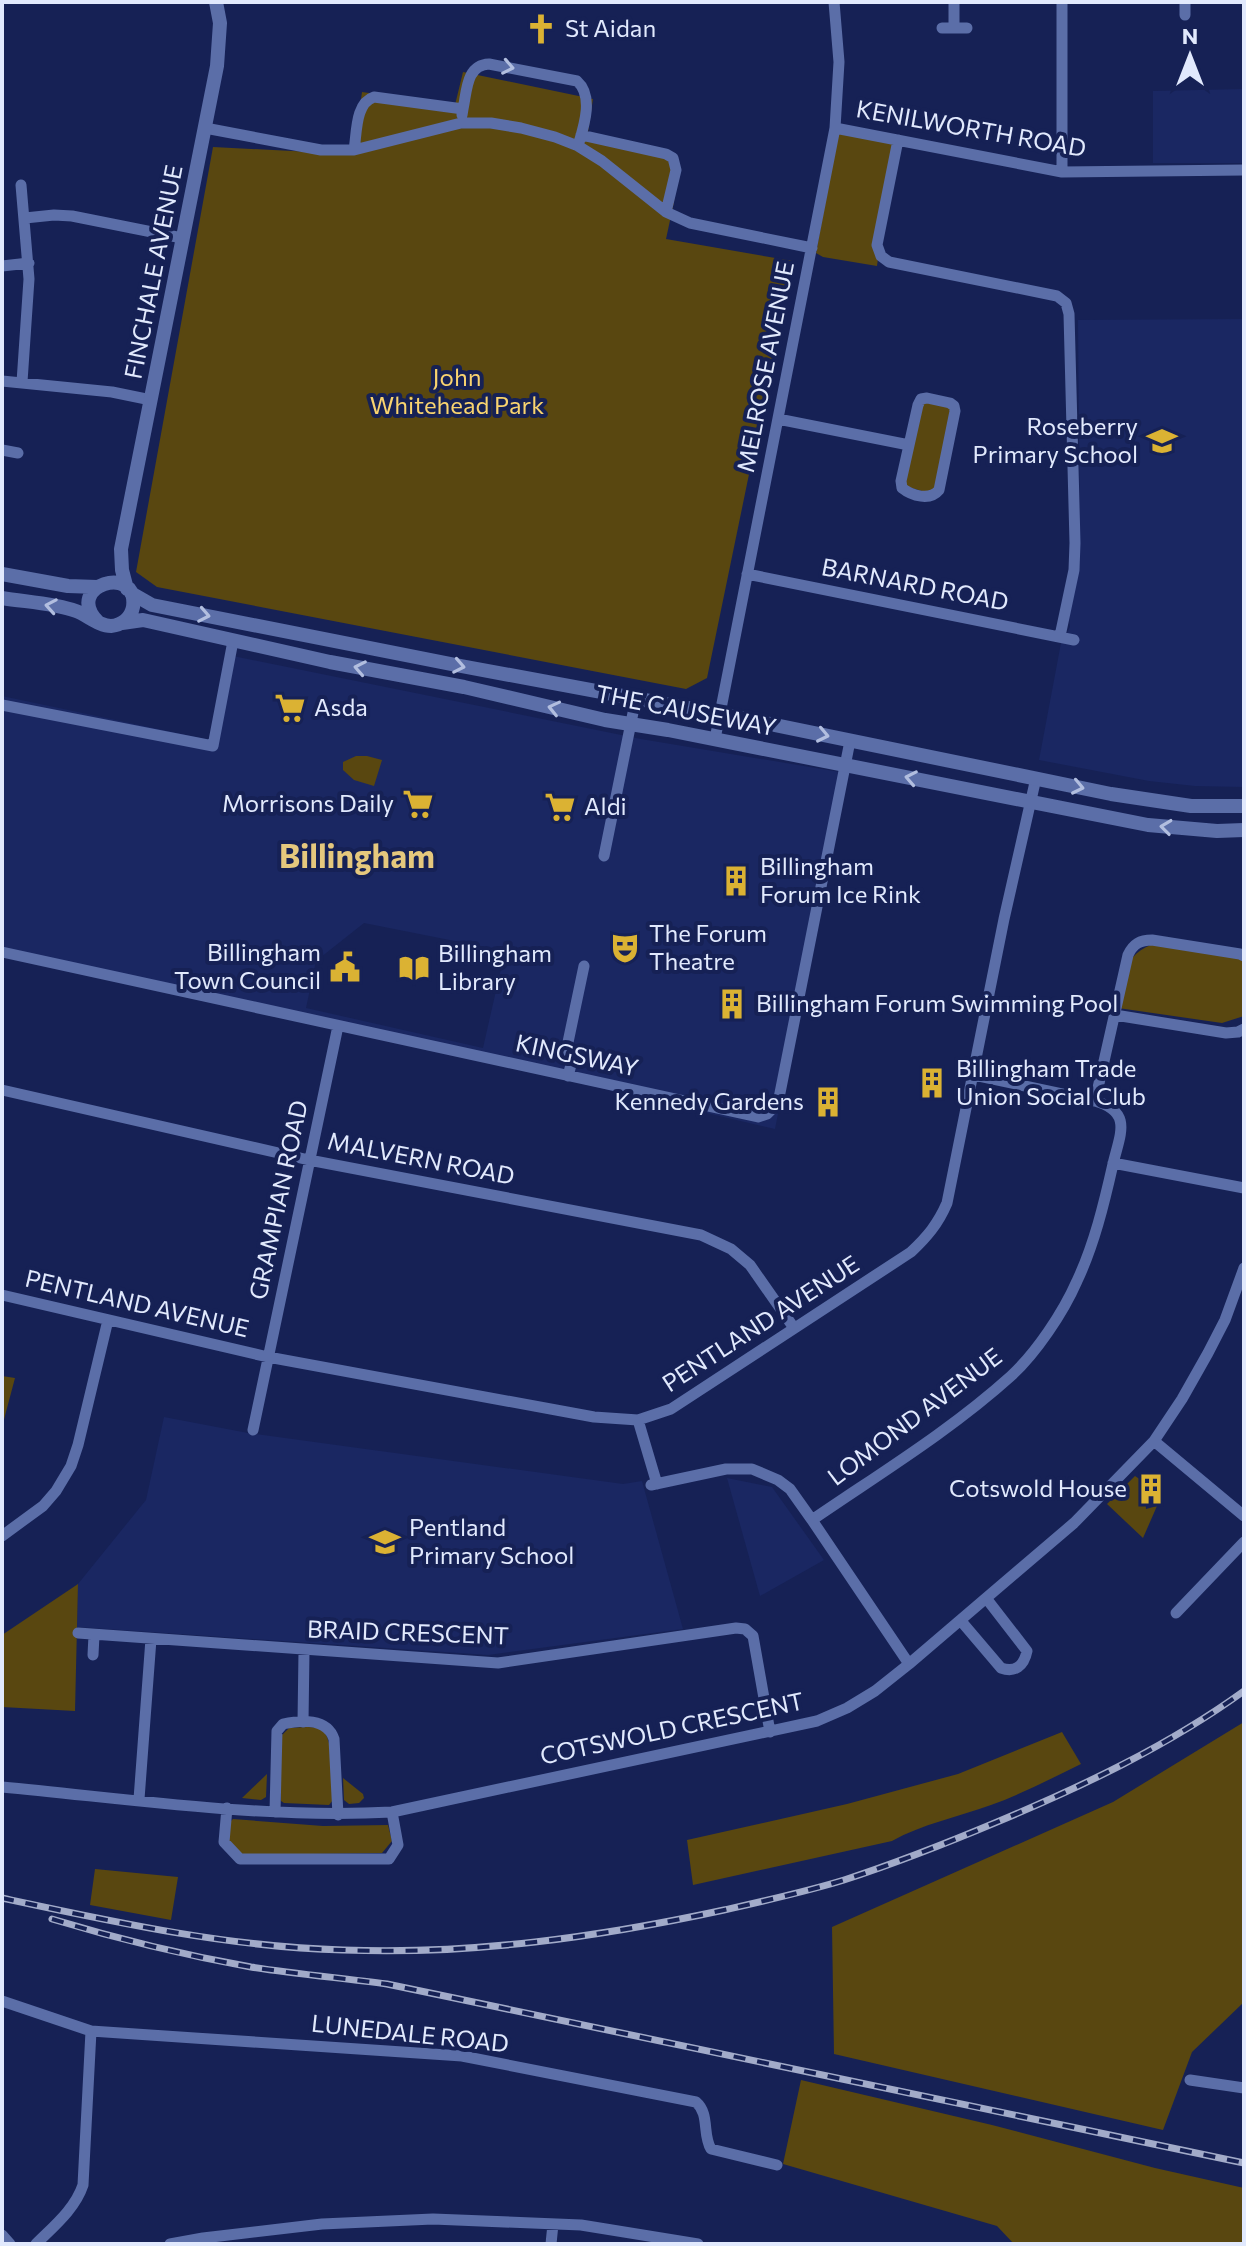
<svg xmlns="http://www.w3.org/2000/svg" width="1246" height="2246" font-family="Commissioner,sans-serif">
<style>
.built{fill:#1a2762;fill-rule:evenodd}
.green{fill:#594710}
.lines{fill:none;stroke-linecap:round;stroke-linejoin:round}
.minor{stroke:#5b6ea8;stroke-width:11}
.tertiary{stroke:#5b6ea8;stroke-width:14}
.rail-casing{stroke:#a2abc9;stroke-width:7}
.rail{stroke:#162155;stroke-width:4;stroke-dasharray:12;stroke-linecap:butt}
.oneway{stroke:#b2bedf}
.labels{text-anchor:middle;stroke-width:8;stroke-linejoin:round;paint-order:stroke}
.poi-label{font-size:24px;fill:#e1e9fd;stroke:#162155;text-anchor:start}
.street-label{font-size:24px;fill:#e1e9fd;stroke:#162155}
.park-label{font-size:24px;fill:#f9d46f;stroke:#162155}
.district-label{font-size:32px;font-weight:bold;fill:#e5c87d;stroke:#162155}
</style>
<rect width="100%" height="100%" fill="#162155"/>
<!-- built -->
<path class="built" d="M1244,89V163H1153V91Z
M1244,319V787L1195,786L1149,781L1039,760L1061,643L1070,627L1069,618L1080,562L1078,320Z
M233,656L641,739L846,773L775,1129L2,947V696L210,740ZM364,923L505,951L483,1048L306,1008L316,961Z
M164,1417L248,1433L623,1484L642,1481L683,1629L488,1655L77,1627L78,1584L146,1500Z
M727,1478L772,1487L824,1560L760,1596Z"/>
<!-- green -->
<path class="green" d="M463,72L593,99L588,132L678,156L674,202L666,239L793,261L707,678L686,689L157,587L136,572L213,147L350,154L354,150L362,92L455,105Z
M838,133L893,142L877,266L823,257L816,253Z
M921,399L954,406L935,495L902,485Z
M356,756H367L382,760L374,786L354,780L343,770V762Z
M1156,943L1242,958L1244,961V1016L1222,1023L1118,1008C1124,977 1122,954 1156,943Z
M2,1376L15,1378L2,1427Z
M1135,1476L1144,1482L1146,1509L1157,1506L1143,1538L1107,1504Z
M78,1584L75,1711L2,1707V1635Z
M1244,1722V2002L1192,2052L1163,2130L834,2054L832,1927L1113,1802Z
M289,1728C298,1728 314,1725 322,1730C334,1737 332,1786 333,1800L329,1805L284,1803L281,1801L280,1737Z
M1062,1732L1081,1764C1052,1778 1022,1794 991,1805C958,1817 922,1824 892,1841L693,1885L687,1840L847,1804L958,1774Z
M267,1774L266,1797L261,1800L242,1798Z
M343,1778L363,1794L364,1798L359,1803L349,1804L344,1800Z
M233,1819L323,1826L388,1825L392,1841L382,1853L239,1855L228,1839L230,1822Z
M95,1869L178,1877L171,1920L90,1905Z
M801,2080L992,2125L1155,2168L1244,2188V2244H1014L997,2226L783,2164Z"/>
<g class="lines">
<!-- minor -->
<path class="minor" d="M954,2V28
M1062,2V172
M1185,2V15
M942,28H967
M463,109C467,91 466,65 489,64L577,81C594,96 584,126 578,146
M205,128L321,150H354L461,123H491L521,128L555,137L578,146L602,161L666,212L690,223L812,248
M835,128L1062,172L1244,170
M581,135L666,154L673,158L676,170L666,212
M898,140L877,245L881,256L889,262L1057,296L1066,303L1069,314L1075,543L1074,570L1060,636
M354,150C357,133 355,103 374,97L463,109L462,115
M21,185L29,279L22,382
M25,218L54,215L72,216L182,238
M2,266L29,263
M2,381L112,392L151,400
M927,398L950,403L954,406L955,411L939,490C930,501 912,496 902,488L901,481L918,405L921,399Z
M778,419L909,445
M2,450L18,453
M747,574L1074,640
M2,705L213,746L233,641
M715,739L835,128L839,62L834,2
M604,856L636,698
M2,952L758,1117L767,1114L778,1103L850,741
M1115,1015L1226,1033L1238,1032L1244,1029
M568,1076L572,1061L567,1047L584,966
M2,1090L309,1160L701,1235L731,1249L750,1265L794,1328
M1095,1101L1128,955C1133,944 1140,940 1152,940L1240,954L1244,956
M1113,1163L1244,1188
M2,1295L268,1357L594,1417L638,1420L671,1409L911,1252C927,1237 938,1224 947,1203L1004,919L1036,778
M638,1420L657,1484
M253,1430L338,1026
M1154,1441L1244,1516
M651,1485L726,1469H752L778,1480L790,1489L812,1520L909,1664
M812,1520C879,1474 950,1431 1011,1376C1036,1353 1063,1313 1077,1281C1094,1245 1104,1204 1113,1164C1120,1134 1133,1112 1095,1101L974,1075
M2,1536L43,1506L56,1491L71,1466L78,1445L108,1320
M1176,1613L1244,1542
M961,1621L1001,1668C1015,1673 1024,1666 1027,1651L986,1598
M78,1633L498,1663L736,1628L745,1629L753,1636L770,1732
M93,1655L94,1635
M303,1722L304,1651
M2,1787C131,1799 262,1819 392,1812L817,1721L847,1708L875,1691L909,1664L1074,1523L1154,1441L1182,1399L1208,1353L1225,1320L1244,1268
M139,1799L151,1639
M227,1808L224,1842L240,1859H389L398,1845L392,1812
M275,1812L277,1731L283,1724C301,1720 327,1718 334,1739L338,1815
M2,2001L91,2031L462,2056L696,2102C710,2114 702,2134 711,2149L777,2165
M1190,2080L1244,2088
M2,2235L10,2244
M36,2244C54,2226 75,2209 83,2185L91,2031
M170,2244L203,2238L322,2224L433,2219L581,2225L698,2244
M551,2244L553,2224"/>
<!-- tertiary -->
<path class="tertiary" d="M2,574L68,586L97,587
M127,589L122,570L121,549L217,66L220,23L216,2
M131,593L152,605L461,666L736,717L1111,794L1191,806H1244
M2,598C26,602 54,603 76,611C87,615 99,626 111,626C122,625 131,618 133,607C139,563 62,585 98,622
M122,623L143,620L330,662L464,687L605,720L668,730L1148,825L1217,831L1244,830"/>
<!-- rail casing -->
<g class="rail-casing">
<path id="rail" d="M2,1898C114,1922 228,1947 343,1950C472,1955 599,1937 724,1910C764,1901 805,1892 844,1880C896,1863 947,1843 997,1822C1083,1786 1168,1746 1244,1691
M52,1919C118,1939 184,1955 251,1967C296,1974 342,1978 387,1984L1244,2163"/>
</g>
<!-- rail -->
<use href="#rail" class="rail"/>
</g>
<!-- one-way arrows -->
<defs><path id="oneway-chevron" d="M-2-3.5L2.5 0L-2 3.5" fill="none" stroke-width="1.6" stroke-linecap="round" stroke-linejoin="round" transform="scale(2)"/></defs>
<g class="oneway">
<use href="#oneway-chevron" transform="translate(508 67) rotate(11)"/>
<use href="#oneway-chevron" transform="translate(51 606) rotate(-170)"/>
<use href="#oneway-chevron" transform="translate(204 615) rotate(11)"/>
<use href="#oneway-chevron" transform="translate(459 666) rotate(11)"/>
<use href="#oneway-chevron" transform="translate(360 668) rotate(-169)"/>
<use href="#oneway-chevron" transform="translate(554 708) rotate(-167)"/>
<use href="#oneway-chevron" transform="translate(823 735) rotate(12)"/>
<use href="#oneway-chevron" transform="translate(911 778) rotate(-169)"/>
<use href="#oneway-chevron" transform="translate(1078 787) rotate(12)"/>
<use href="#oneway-chevron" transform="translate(1166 827) rotate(-173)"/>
</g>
<!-- icons -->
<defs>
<g id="church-bare" transform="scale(2.4)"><path d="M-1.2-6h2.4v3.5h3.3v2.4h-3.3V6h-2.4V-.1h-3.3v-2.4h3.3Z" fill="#dbb233" stroke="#162155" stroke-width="2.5" paint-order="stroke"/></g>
<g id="school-bare" transform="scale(2.4)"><path d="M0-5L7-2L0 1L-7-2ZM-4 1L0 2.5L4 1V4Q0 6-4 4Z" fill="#dbb233" stroke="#162155" stroke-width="2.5" paint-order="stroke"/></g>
<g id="supermarket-bare" transform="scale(2.4)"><path d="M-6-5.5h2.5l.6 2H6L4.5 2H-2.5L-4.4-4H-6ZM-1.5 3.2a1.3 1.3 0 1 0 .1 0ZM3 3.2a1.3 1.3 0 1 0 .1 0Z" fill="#dbb233" stroke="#162155" stroke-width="2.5" paint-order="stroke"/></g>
<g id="building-bare" transform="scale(2.4)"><path d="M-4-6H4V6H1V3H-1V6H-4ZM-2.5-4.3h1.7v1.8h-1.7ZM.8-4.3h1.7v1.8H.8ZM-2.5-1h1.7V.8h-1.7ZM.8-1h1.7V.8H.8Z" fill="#dbb233" stroke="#162155" stroke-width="2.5" paint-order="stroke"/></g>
<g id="theatre-bare" transform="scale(2.4)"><path d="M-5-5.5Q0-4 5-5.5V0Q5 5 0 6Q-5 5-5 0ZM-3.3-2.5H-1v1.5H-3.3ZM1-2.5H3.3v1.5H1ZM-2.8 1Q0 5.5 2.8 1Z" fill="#dbb233" stroke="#162155" stroke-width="2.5" paint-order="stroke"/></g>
<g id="civic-bare" transform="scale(2.4)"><path d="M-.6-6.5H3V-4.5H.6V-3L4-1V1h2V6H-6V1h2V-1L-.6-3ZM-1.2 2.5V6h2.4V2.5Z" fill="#dbb233" stroke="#162155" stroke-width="2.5" paint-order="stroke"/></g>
<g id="library-bare" transform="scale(2.4)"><path d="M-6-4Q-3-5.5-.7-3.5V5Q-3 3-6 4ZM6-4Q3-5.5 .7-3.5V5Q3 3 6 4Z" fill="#dbb233" stroke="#162155" stroke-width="2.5" paint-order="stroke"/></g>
</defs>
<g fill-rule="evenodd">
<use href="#church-bare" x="541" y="29"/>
<use href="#school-bare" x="1162" y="441"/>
<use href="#supermarket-bare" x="290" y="708"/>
<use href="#supermarket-bare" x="418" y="804"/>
<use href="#supermarket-bare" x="560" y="807"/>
<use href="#building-bare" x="736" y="881"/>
<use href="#theatre-bare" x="625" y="948"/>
<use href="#civic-bare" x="345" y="967"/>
<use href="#library-bare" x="414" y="968"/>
<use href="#building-bare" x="732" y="1004"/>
<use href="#building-bare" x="932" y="1083"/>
<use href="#building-bare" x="828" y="1102"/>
<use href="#building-bare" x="1151" y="1489"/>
<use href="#school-bare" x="385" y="1542"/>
</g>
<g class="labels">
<!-- poi labels -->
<g class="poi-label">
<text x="565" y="37">St Aidan</text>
<text x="1138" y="435" text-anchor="end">Roseberry<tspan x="1138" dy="28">Primary School</tspan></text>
<text x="314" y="716">Asda</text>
<text x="394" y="812" text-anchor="end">Morrisons Daily</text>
<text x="584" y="815">Aldi</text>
<text x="760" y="875">Billingham<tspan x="760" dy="28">Forum Ice Rink</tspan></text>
<text x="649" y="942">The Forum<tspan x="649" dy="28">Theatre</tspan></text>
<text x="321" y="961" text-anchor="end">Billingham<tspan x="321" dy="28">Town Council</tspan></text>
<text x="438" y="962">Billingham<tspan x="438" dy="28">Library</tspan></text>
<text x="756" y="1012">Billingham Forum Swimming Pool</text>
<text x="956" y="1077">Billingham Trade<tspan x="956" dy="28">Union Social Club</tspan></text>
<text x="804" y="1110" text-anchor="end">Kennedy Gardens</text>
<text x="1127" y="1497" text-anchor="end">Cotswold House</text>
<text x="409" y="1536">Pentland<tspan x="409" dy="28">Primary School</tspan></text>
</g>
<!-- street labels -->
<g class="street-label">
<text transform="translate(971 129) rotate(10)" y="8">KENILWORTH ROAD</text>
<text transform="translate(154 272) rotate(-79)" y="8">FINCHALE AVENUE</text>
<text transform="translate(766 367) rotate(-79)" y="8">MELROSE AVENUE</text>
<text transform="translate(915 585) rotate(11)" y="8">BARNARD ROAD</text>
<text transform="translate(686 711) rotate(11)" y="8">THE CAUSEWAY</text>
<text transform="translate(577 1056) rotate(12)" y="8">KINGSWAY</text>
<text transform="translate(421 1159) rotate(11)" y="8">MALVERN ROAD</text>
<text transform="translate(279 1200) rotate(-78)" y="8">GRAMPIAN ROAD</text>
<text transform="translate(137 1304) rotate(13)" y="8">PENTLAND AVENUE</text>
<text transform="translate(761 1324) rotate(-33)" y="8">PENTLAND AVENUE</text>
<text transform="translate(915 1417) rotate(-37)" y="8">LOMOND AVENUE</text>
<text transform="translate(408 1633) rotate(2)" y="8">BRAID CRESCENT</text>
<text transform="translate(672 1729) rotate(-12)" y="8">COTSWOLD CRESCENT</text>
<text transform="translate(410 2034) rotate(6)" y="8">LUNEDALE ROAD</text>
</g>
<!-- park labels -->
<g class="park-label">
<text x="457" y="386">John<tspan x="457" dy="28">Whitehead Park</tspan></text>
</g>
<!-- district labels -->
<g class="district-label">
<text x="357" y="868">Billingham</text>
</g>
</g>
<!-- border -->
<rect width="1246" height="2246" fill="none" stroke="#e1e9fd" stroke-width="8"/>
<!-- north arrow -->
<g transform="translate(1190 56)" stroke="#162155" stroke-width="6" paint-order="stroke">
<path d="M0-6L14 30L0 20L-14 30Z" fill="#e1e9fd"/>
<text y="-12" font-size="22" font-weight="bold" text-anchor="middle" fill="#e1e9fd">N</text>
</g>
</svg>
